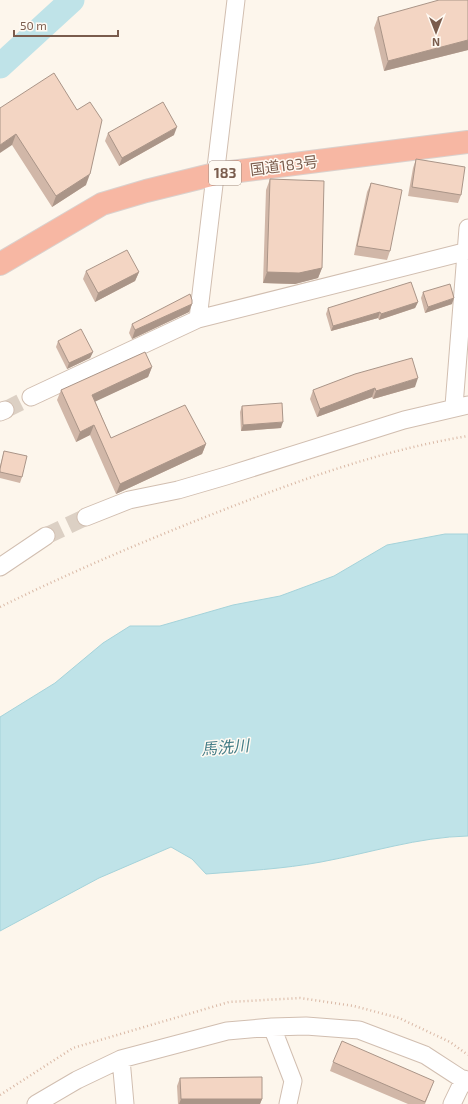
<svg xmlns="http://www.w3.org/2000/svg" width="468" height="1104" font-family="'Exo 2','Noto Sans JP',sans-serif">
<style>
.water{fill:#bfe3e8;stroke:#a5d3da}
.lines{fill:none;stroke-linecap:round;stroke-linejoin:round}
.river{stroke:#bfe3e8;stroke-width:25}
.minor-tunnel{stroke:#dcd0c4;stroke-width:17;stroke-dasharray:17 8;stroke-linecap:butt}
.minor-casing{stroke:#d1beb0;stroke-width:19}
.highway-casing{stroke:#dad1cd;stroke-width:24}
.path{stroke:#d9b8a5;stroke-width:2.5;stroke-dasharray:1 3;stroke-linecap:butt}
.minor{stroke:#fff;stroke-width:17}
.highway{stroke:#f7b7a3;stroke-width:22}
.wall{fill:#d1b7a8}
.shaded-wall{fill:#aa9588}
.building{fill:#f3d5c3;stroke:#aa9588}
.labels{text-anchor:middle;stroke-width:3;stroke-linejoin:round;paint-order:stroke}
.shield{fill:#fffaf3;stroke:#a28b7f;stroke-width:1}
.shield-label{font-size:14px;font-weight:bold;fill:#7a5c4d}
.street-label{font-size:15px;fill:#7a5c4d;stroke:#fffaf3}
.water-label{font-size:16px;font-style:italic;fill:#437c86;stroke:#fffaf3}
</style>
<rect width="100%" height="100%" fill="#fdf6ec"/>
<!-- water -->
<path class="water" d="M445,534H468V836C418,837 370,853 321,862C283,869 244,871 206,874L192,859L171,847L99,878L0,931V717L55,683L103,643L130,626H160L233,605L280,596L334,576L387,545Z"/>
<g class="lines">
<!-- river -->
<path class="river" d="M0,66L72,0"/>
<!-- minor-tunnel -->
<path class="minor-tunnel" d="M5,410L31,397
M46,536L86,517"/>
<!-- minor casing -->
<g class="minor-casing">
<path id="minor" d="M198,319L236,0
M31,397L198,319L468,251
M454,406L468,228
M0,412L5,410
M86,517L129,500L178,490L226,476L404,420L468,405
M0,567L46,536
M272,1027L293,1081L288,1104
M121,1059L125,1104
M36,1104L77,1080L121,1059L227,1031L272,1027L306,1026L359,1030L425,1055L468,1083
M452,1104L464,1079"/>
</g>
<!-- highway casing -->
<g class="highway-casing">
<path id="highway" d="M0,264L102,204L146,191L215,174L468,142"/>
</g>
<!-- path -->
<path class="path" d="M0,607C77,569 156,536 236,505C311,476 388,449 468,436
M0,1095L73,1048L229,1002L300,998L354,1006L399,1018L450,1042L468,1055"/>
<!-- minor -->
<use href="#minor" class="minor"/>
<!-- highway -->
<use href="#highway" class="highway"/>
</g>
<!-- wall -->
<path class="wall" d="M468,0V50L384,71L374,28L378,17Z
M0,108L77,110L86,185L52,207L12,145Z
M108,133L174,135L119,166L105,141Z
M416,159L461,195L458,203L408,196L413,168Z
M270,179L322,268L318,278L295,284L263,283L266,190Z
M371,183L390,251L387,260L354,255L367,192Z
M86,271L139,272L135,281L95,302L83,279Z
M423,292L452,304L425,313L421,298Z
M418,302L415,308L379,320L378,318L331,331L326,314L328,308Z
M192,304L189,312L132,339L129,333L132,324Z
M58,341L93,352L90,358L67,369L56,347Z
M152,367L148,377L95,401L111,438L206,444L202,454L116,494L90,435L76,442L57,400L61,390Z
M415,387L373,399L372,397L317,417L310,399L313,390Z
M242,406L281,428L241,431L240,412Z
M4,451L22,477L20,483L0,478V466Z
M333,1062L431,1089L425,1104H408L330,1071Z
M180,1078L262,1099L260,1104H178L177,1086Z"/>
<!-- shaded-wall -->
<path class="shaded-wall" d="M468,40V50L384,71L388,61Z
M177,127L174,135L119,166L122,158Z
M16,134L12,145L0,153V145Z
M90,174L86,185L52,207L56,196Z
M322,268L318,278L295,284L263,283L267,272Z
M139,272L135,281L95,302L98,293Z
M454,298L452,304L425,313L428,307Z
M418,302L415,308L379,320L381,314Z
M192,304L189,312L132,339L135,330Z
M380,312L378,318L331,331L333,326Z
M93,352L90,358L67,369L69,363Z
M152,367L148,377L88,405L92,395Z
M418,378L415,387L373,399L376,391Z
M375,388L372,397L317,417L320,409Z
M283,422L281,428L241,431L243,425Z
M94,425L90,435L76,442L80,432Z
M206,444L202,454L116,494L120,484Z
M181,1099H262L260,1104H179Z"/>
<!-- building -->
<path class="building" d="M439,0H468V40L388,61L378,17Z
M54,73L77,110L90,102L102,120L90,174L56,196L16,134L0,145V108Z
M163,102L177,127L122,158L108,133Z
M416,159L465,167L461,195L412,187Z
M270,179L324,181L322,268L299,273L267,272Z
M371,183L402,190L390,251L357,246Z
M127,250L139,272L98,293L86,271Z
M411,282L418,302L381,314L380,312L333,326L328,308Z
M450,284L454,298L428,307L423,292Z
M190,294L192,300V304L135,330L132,324Z
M81,329L93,352L69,363L58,341Z
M145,352L152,367L92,395L111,438L185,405L206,444L120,484L94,425L80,432L61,390Z
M412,358L418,378L376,391L375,388L320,409L313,390L355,374Z
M282,403L283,422L243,425L242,406Z
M4,451L27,456L22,477L0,472V469Z
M342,1041L434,1081L425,1102L333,1062Z
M262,1077V1099H181L180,1078Z"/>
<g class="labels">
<!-- shield labels -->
<rect class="shield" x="209" y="161" width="32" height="24" rx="3"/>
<g class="shield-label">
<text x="225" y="178">183</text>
</g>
<!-- street labels -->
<g class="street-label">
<text transform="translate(284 166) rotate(-7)" y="5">国道183号</text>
</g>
<!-- water labels -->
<g class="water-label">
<text transform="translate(225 747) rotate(-5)" y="6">馬洗川</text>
</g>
</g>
<!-- north arrow -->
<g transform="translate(436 32) rotate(180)" stroke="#fffaf3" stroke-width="3" paint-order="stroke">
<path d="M0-3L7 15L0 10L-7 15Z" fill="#7a5c4d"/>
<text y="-6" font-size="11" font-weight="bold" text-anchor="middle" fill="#7a5c4d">N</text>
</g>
<!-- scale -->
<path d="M14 30v6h104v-6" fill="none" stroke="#7a5c4d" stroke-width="2"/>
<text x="20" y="30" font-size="12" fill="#7a5c4d" stroke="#fffaf3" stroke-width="3" paint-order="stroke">50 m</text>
</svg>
